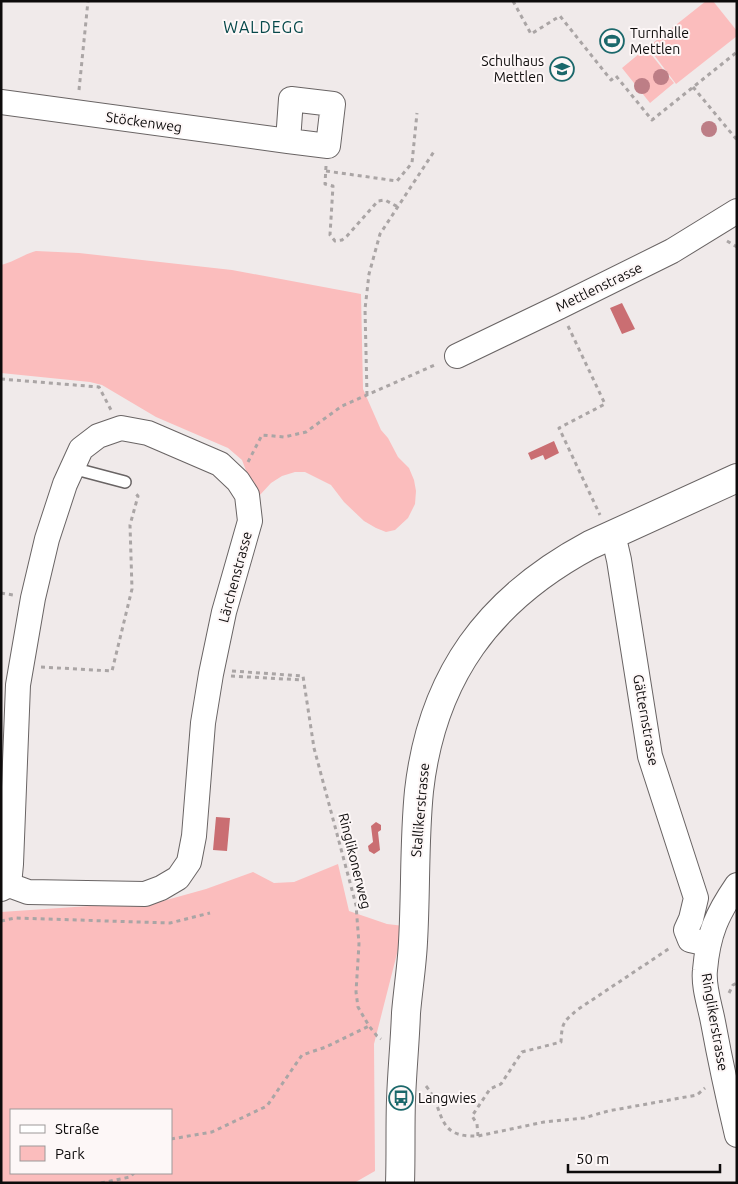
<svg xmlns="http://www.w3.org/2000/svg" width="738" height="1184" font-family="Ubuntu,sans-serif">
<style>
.green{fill:#fbbdbd;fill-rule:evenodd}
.water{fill:#ca6e72}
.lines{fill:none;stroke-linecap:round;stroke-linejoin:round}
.lane-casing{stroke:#696464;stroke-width:14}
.street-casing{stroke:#696464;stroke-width:26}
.secondary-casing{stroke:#696464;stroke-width:30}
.path{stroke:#aaa5a5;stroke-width:3;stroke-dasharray:4 4;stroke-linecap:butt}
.lane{stroke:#fff;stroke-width:11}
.street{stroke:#fff;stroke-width:24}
.secondary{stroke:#fff;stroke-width:28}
.tree{fill:#bd7e86}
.labels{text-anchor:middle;stroke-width:4;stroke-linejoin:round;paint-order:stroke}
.poi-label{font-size:14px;fill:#0d0b0b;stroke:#fdf7f7;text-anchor:start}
.street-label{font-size:14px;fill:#0d0b0b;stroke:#fdf7f7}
.quarter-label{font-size:16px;letter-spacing:1px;fill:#06484a;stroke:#fdf7f7}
</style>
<rect width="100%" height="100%" fill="#f0eaea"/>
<!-- green -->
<path class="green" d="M706,1H713L737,31V36L676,84L648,47Z
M646,48L674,83L650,103L622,68Z
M36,251L79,253L232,270L361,294L363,389L381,430L388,438L398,457L409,468L414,480L416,491L415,504L408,518L395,530L386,532L376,528L364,521L344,502L331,485L305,472H295L282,476L271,483L259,496L250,481L242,460L228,448L156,417L102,385L90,382L1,373V265C14,262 24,254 36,251Z
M338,864L349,911L387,924L404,926L374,1044L375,1171L354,1183H1V912L163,901L206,889L253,872L274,883L294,882ZM11,1110H171V1173H11Z"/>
<!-- water -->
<path class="water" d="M622,303L635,329L622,334L610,308Z
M554,441L559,453L545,460L543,455L531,460L528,453Z
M216,817L230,818L227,851L213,850Z
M376,822L381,825V830L378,832L380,850L374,854L369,851L368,846L373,842L371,826Z"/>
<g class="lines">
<!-- lane casing -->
<g class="lane-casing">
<path id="lane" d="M72,468L125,482"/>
</g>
<!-- street casing -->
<g class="street-casing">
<path id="street" d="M1,102L288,141L328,146L333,104L291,99L288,141
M457,356L559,307L672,251L737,211
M611,535L616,547L619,560L650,756L696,898L691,919L686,930L690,940L708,944
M737,885C717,914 708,934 705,970C703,986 710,1006 713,1022C720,1060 728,1097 737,1135
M1,889L9,885L28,892L145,894L161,888L178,878L189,862L194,836L203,723L211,674L224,612L250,521L247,495L238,481L220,464L148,433L121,428L98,436L81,449L65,484L47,539L33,598L18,685L11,864L9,885"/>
</g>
<!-- secondary casing -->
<g class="secondary-casing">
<path id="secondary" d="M400,1183C401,1155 400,1127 401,1100C402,1071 405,1042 406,1013C408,989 412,965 413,942C416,891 414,841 419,791C432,676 489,599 590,545L737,478"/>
</g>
<!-- path -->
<path class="path" d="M513,1L531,34L560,16L611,80L616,76L652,120L737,52
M693,87L737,140
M79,90L88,1
M326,166L325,184L333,186L330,235L335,241L342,240L347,236L378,201L385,200L398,207
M326,171L397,181L412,163L417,113
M727,241L737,247
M568,326L605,404L559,428L600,515
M1,379L99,387L111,410
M367,395L365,309L369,274L380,234L435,150
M248,462L262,435L284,437L306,432L342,406L437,364
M1,593L13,595
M41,667L112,671L132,589L130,525L138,496L135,493
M232,671L303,676L314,748L356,905L359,944L356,992L358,1007L369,1026L377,1036L381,1039
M231,676L303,680
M1,921L15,918L170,923L210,913
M729,993L733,985L737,983
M426,1086C446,1110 434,1138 478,1136L544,1122L584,1118L608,1111L697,1095L705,1088
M478,1136L477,1124L472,1116L490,1089L501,1084L522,1052L561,1042C562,1023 563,1022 577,1010L670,948
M171,1139L212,1132L267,1106L302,1055L326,1047L369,1026
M101,1183L130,1177L134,1173"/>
<!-- lane -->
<use href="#lane" class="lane"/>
<!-- street -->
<use href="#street" class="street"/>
<!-- secondary -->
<use href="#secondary" class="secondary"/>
</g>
<!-- trees -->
<g class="tree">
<circle cx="661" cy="77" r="8"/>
<circle cx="642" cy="86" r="8"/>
<circle cx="709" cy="129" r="8"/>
</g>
<!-- icons -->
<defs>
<g id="stadium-ring" transform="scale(1.25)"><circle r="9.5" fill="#fdf7f7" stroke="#1b686b" stroke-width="1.5"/><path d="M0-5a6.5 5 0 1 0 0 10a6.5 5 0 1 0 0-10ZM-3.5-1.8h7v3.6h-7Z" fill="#1b686b"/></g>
<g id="school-ring" transform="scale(1.25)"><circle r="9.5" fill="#fdf7f7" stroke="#1b686b" stroke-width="1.5"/><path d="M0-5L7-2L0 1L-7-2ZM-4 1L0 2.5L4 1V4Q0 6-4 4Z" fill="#1b686b"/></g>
<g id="bus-ring" transform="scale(1.25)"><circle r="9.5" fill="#fdf7f7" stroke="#1b686b" stroke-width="1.5"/><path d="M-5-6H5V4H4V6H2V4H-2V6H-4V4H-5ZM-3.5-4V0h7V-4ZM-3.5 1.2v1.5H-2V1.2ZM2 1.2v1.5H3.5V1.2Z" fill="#1b686b"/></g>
</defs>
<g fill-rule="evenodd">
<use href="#stadium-ring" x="612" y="41"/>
<use href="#school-ring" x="562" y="69"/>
<use href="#bus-ring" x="401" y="1098"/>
</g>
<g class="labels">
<!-- poi labels -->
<g class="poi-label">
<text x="630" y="38">Turnhalle<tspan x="630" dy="16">Mettlen</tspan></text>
<text x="544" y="66" text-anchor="end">Schulhaus<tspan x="544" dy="16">Mettlen</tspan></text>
<text x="418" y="1103">Langwies</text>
</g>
<!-- street labels -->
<g class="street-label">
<text transform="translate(144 122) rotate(8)" y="5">Stöckenweg</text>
<text transform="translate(599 287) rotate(-26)" y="5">Mettlenstrasse</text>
<text transform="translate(235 577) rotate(-75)" y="5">Lärchenstrasse</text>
<text transform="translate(646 720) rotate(80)" y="5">Gätternstrasse</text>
<text transform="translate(420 810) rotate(-85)" y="5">Stallikerstrasse</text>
<text transform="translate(355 861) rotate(76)" y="5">Ringlikonerweg</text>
<text transform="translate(715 1022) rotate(80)" y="5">Ringlikerstrasse</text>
</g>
<!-- quarter labels -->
<g class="quarter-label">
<text x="264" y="33">WALDEGG</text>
</g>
</g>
<!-- border -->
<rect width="738" height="1184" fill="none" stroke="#0d0b0b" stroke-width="5"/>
<!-- legend -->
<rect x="10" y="1109" width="162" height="65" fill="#fdf7f7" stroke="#9d9999"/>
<rect x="20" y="1125" width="25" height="8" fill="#ffffff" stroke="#9d9999"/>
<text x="55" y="1134" font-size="15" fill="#0d0b0b">Straße</text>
<rect x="20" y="1146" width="25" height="15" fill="#fbbdbd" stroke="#9d9999"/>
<text x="55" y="1159" font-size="15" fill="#0d0b0b">Park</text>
<!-- scale -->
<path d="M568 1164v8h152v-8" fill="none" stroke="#0d0b0b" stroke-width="2.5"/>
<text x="576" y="1164" font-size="15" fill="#0d0b0b" stroke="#fdf7f7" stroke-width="4" paint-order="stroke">50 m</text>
</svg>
